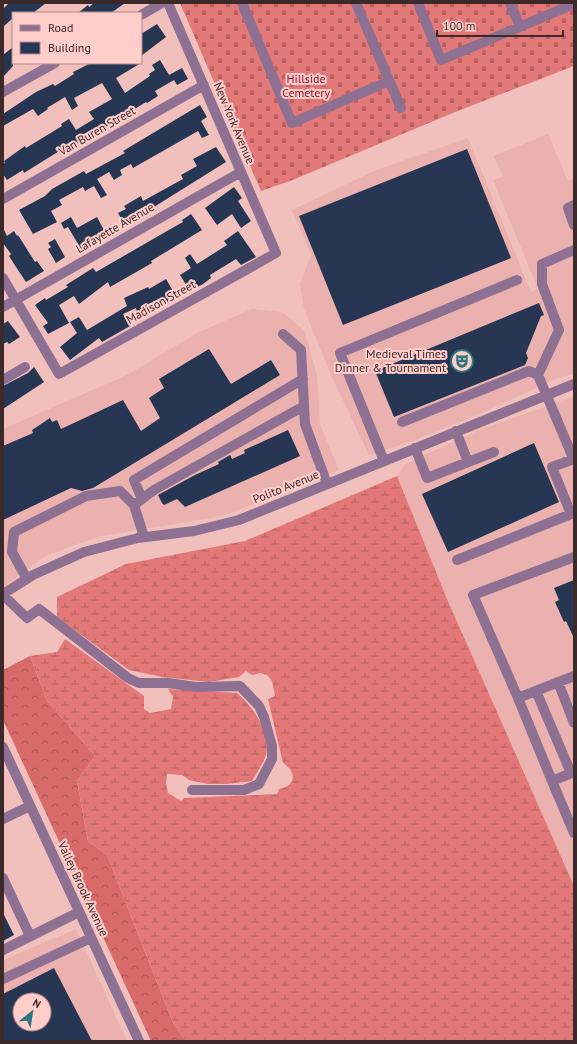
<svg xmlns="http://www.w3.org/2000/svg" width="577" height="1044" font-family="'PT Sans',sans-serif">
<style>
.built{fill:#eab1ae;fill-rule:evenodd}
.forest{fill:url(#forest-crowns)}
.wetland{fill:url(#wetland-marsh)}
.cemetery{fill:url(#cemetery-stones)}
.building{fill:#263653;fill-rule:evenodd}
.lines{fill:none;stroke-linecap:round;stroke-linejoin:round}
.minor{stroke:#8e7092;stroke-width:10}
.labels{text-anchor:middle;stroke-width:4;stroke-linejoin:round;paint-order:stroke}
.park-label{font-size:12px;fill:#9a0f24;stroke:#ffcdca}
.street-label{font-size:12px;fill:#3c2929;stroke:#ffcdca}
.poi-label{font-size:12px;fill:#3c2929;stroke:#ffcdca;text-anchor:end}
</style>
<defs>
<pattern id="forest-crowns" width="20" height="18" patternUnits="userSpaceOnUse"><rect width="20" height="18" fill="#d86a6a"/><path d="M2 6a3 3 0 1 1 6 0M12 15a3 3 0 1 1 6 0" fill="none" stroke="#b05757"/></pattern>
<pattern id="wetland-marsh" width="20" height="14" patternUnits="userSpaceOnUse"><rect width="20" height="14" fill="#e27978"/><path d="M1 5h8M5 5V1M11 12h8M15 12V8" fill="none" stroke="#b86362"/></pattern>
<pattern id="cemetery-stones" width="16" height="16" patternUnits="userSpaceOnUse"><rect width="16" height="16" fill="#e27978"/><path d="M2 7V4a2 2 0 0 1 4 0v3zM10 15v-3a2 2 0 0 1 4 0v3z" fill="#b86362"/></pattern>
</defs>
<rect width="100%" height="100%" fill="#f1c0bd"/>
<!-- built -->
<path class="built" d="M548,134L568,181L574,178V374L555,379L491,409L413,441L369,455L331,375L304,309L300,284L311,255L292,210L376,170L468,138L531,292L538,289L493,180L503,177L494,156Z
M252,309L282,312L304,330L317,375L320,424L339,470L223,516L102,536L80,543L46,556L3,587V429L127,375L197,333Z
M574,396V886L447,599L397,476L405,464L477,431Z
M76,929L127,1041H3V960ZM20,1000H44V1024H20Z"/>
<!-- forest -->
<path class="forest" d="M30,656L47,701L95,756L77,781L88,841L107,855L173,1023L186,1041H151L3,720V670Z"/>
<!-- wetland -->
<path class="wetland" d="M397,476L447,599L574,886V1041H186L173,1023L107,855L88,841L77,781L95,756L47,701L30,656L57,652L65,639L144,696V709L150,713L171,709L173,697L168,689L237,693C253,707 268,728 267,750C266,760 257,772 252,781L227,784H208L189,780L182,775L167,774L166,783L168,793L181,801L184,798L277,794L279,789C296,786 297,772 283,763L268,699L275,696L272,681L267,675L260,673L252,675L246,671L239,677L209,682L162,677L129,670L57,617V597L126,564L245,541Z"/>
<!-- cemetery -->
<path class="cemetery" d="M180,3H574V66L460,110L290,181L261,191Z"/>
<!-- building -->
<path class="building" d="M9,3H46L33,13H13V18L3,27V9Z
M94,3H125L111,13H78L88,5L89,7Z
M157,24L166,37L141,56V34Z
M13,47V66L3,77V55Z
M160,60L169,75L182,68L188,79L177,85L174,80L155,91L158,96L147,103L146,102L84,140V139L73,145L72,143L24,173L23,170L7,180L3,174V164L5,163L4,161L25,146L26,148L62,126L61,124L69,119L76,130L94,119L89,112L112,99L102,83L74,98L78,106L72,110L65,97L47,108L48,109L38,116L33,109L3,126V114L36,92L53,84L55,86L74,74L73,72L91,63H141L116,78L125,93L150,76L149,74L155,70L152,65Z
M200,105L207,117L201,121L209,135L202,138L198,131L133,168L131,164L120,170L122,175L114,180L109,172L97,179L107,195L101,198L94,186L85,191L83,187L59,200L62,205L51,211L57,222L33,234L19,210L45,196L52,189L84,171L86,174L125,153L123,151Z
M216,147L226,162L125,225L118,213L126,209L124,206L141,196L143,201L183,179L181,175L197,166L193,159Z
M467,149L511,258L343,325L299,216Z
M234,187L242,198L238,201L251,221L241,228L232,214L217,225L205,208Z
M191,214L202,230L151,261L152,263L110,287L108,282L79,304L74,296L59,305L69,323L48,334L43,326L48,323L35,305L45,298L46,300L68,287L66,285L93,268L96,272L167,231L183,222L182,220Z
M71,217L77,228L97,217L105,232L90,240L93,245L88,249L86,246L81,249L68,227L64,229L61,223Z
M3,228L7,236L14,231L17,236L18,235L35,262L37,261L44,271L26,282L16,267L9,256L11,254L3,243Z
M238,231L256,257L241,265L236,259L210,275L211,278L203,284L190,291L180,275L191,268L185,258L190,254L197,264L227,245L224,241Z
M55,239L65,257L56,263L48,249L51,247L48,243Z
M166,279L177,298L163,306L159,299L142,307L143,309L137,312L136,308L123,314L130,326L102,342L99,338L70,360L60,347L77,333L70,322L79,317L87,330L127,306L124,298L148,287L149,289Z
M539,303L544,315L541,316L526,353L528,358L525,365L394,417L375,371Z
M8,321L20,337L9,344L7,342L3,344V324Z
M209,349L231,384L271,360L280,375L93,488L82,491L71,488L3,520V446L33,433L32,430L50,418L52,422L57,420L61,429L123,400L141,431L160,418L149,398L164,388L159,379Z
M34,367L44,382L3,409V386L28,373Z
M288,430L300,456L185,507L177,499L164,505L162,503L158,495L195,475L219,464L218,462L230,455L232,459L245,453L244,450Z
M534,443L559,502L448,552L422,494Z
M574,580V638L566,621L564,622L555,602L559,600L554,588Z
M3,913L14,935L3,941Z
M54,968L92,1041H3V994ZM20,1000H44V1024H20Z"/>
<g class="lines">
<!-- minor -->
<path class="minor" d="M242,3L292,123L389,81
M356,3L401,108
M418,3L441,60L574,4
M510,3L520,27
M141,15L162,3
M3,92L55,63
M3,199L204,85
M574,205L568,208L574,225
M574,250L542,264V284L559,330L538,375L574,460
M3,278L59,374L276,253L168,3
M3,307L241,172
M3,380L25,367
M304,406L305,424L327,484
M402,422L529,371L538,375
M456,431L468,462
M415,448L427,478L494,452
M384,461L340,353L517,280
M142,499L134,480L303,379
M144,537L134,505L154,490L304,406L301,350L283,334
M574,557L473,595L518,698L574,676
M457,560L571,514L552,467L574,459
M27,579L12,552L14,532L86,496L120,491L134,505
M3,594L33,575L84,552L138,538L194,531L239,520L574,384
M3,595L27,618L39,609L128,678L139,683H168L196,687L240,686L259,706L264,717L272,746V759L259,784L244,790H192
M558,682L574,723
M536,691L571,773
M518,698L552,781
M3,747L139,1041
M574,772L552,781L574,833
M3,819L30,806
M3,878L30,936
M3,950L79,912
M3,979L91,938"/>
</g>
<!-- icons -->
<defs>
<g id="theatre-ring" transform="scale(1.15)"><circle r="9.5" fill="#ffcdca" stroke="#2f787e" stroke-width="1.5"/><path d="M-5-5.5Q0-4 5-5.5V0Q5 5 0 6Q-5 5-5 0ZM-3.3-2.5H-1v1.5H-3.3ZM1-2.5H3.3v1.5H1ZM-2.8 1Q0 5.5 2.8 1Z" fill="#2f787e"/></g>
</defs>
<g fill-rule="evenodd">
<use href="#theatre-ring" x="462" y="361"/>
</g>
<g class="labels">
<!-- park labels -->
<g class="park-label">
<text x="306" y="83">Hillside<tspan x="306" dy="14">Cemetery</tspan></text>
</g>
<!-- street labels -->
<g class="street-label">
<text transform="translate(234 123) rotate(67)" y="4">New York Avenue</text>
<text transform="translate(97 131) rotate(-30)" y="4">Van Buren Street</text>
<text transform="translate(115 228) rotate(-30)" y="4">Lafayette Avenue</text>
<text transform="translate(161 302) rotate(-29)" y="4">Madison Street</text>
<text transform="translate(286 487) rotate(-22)" y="4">Polito Avenue</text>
<text transform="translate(83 889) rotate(65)" y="4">Valley Brook Avenue</text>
</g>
<!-- poi labels -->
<g class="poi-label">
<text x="446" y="358">Medieval Times<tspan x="446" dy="14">Dinner &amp; Tournament</tspan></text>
</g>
</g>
<!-- border -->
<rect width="577" height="1044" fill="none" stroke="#3c2929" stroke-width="8"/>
<!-- legend -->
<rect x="12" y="12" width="130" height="52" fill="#ffcdca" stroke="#b18b8a"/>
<rect x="20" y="25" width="20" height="6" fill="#8e7092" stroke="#b18b8a"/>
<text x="48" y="32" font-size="12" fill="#3c2929">Road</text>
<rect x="20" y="42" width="20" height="12" fill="#263653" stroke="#b18b8a"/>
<text x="48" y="52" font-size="12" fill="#3c2929">Building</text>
<!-- north arrow -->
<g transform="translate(32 1012) rotate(30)"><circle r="19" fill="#ffcdca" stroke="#b18b8a"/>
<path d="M0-3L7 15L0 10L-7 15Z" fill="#2f787e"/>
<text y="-6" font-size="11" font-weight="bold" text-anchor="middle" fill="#3c2929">N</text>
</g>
<!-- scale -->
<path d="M437 30v6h126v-6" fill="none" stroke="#3c2929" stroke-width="2"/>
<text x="443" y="30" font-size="12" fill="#3c2929" stroke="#ffcdca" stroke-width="3" paint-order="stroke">100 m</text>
</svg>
